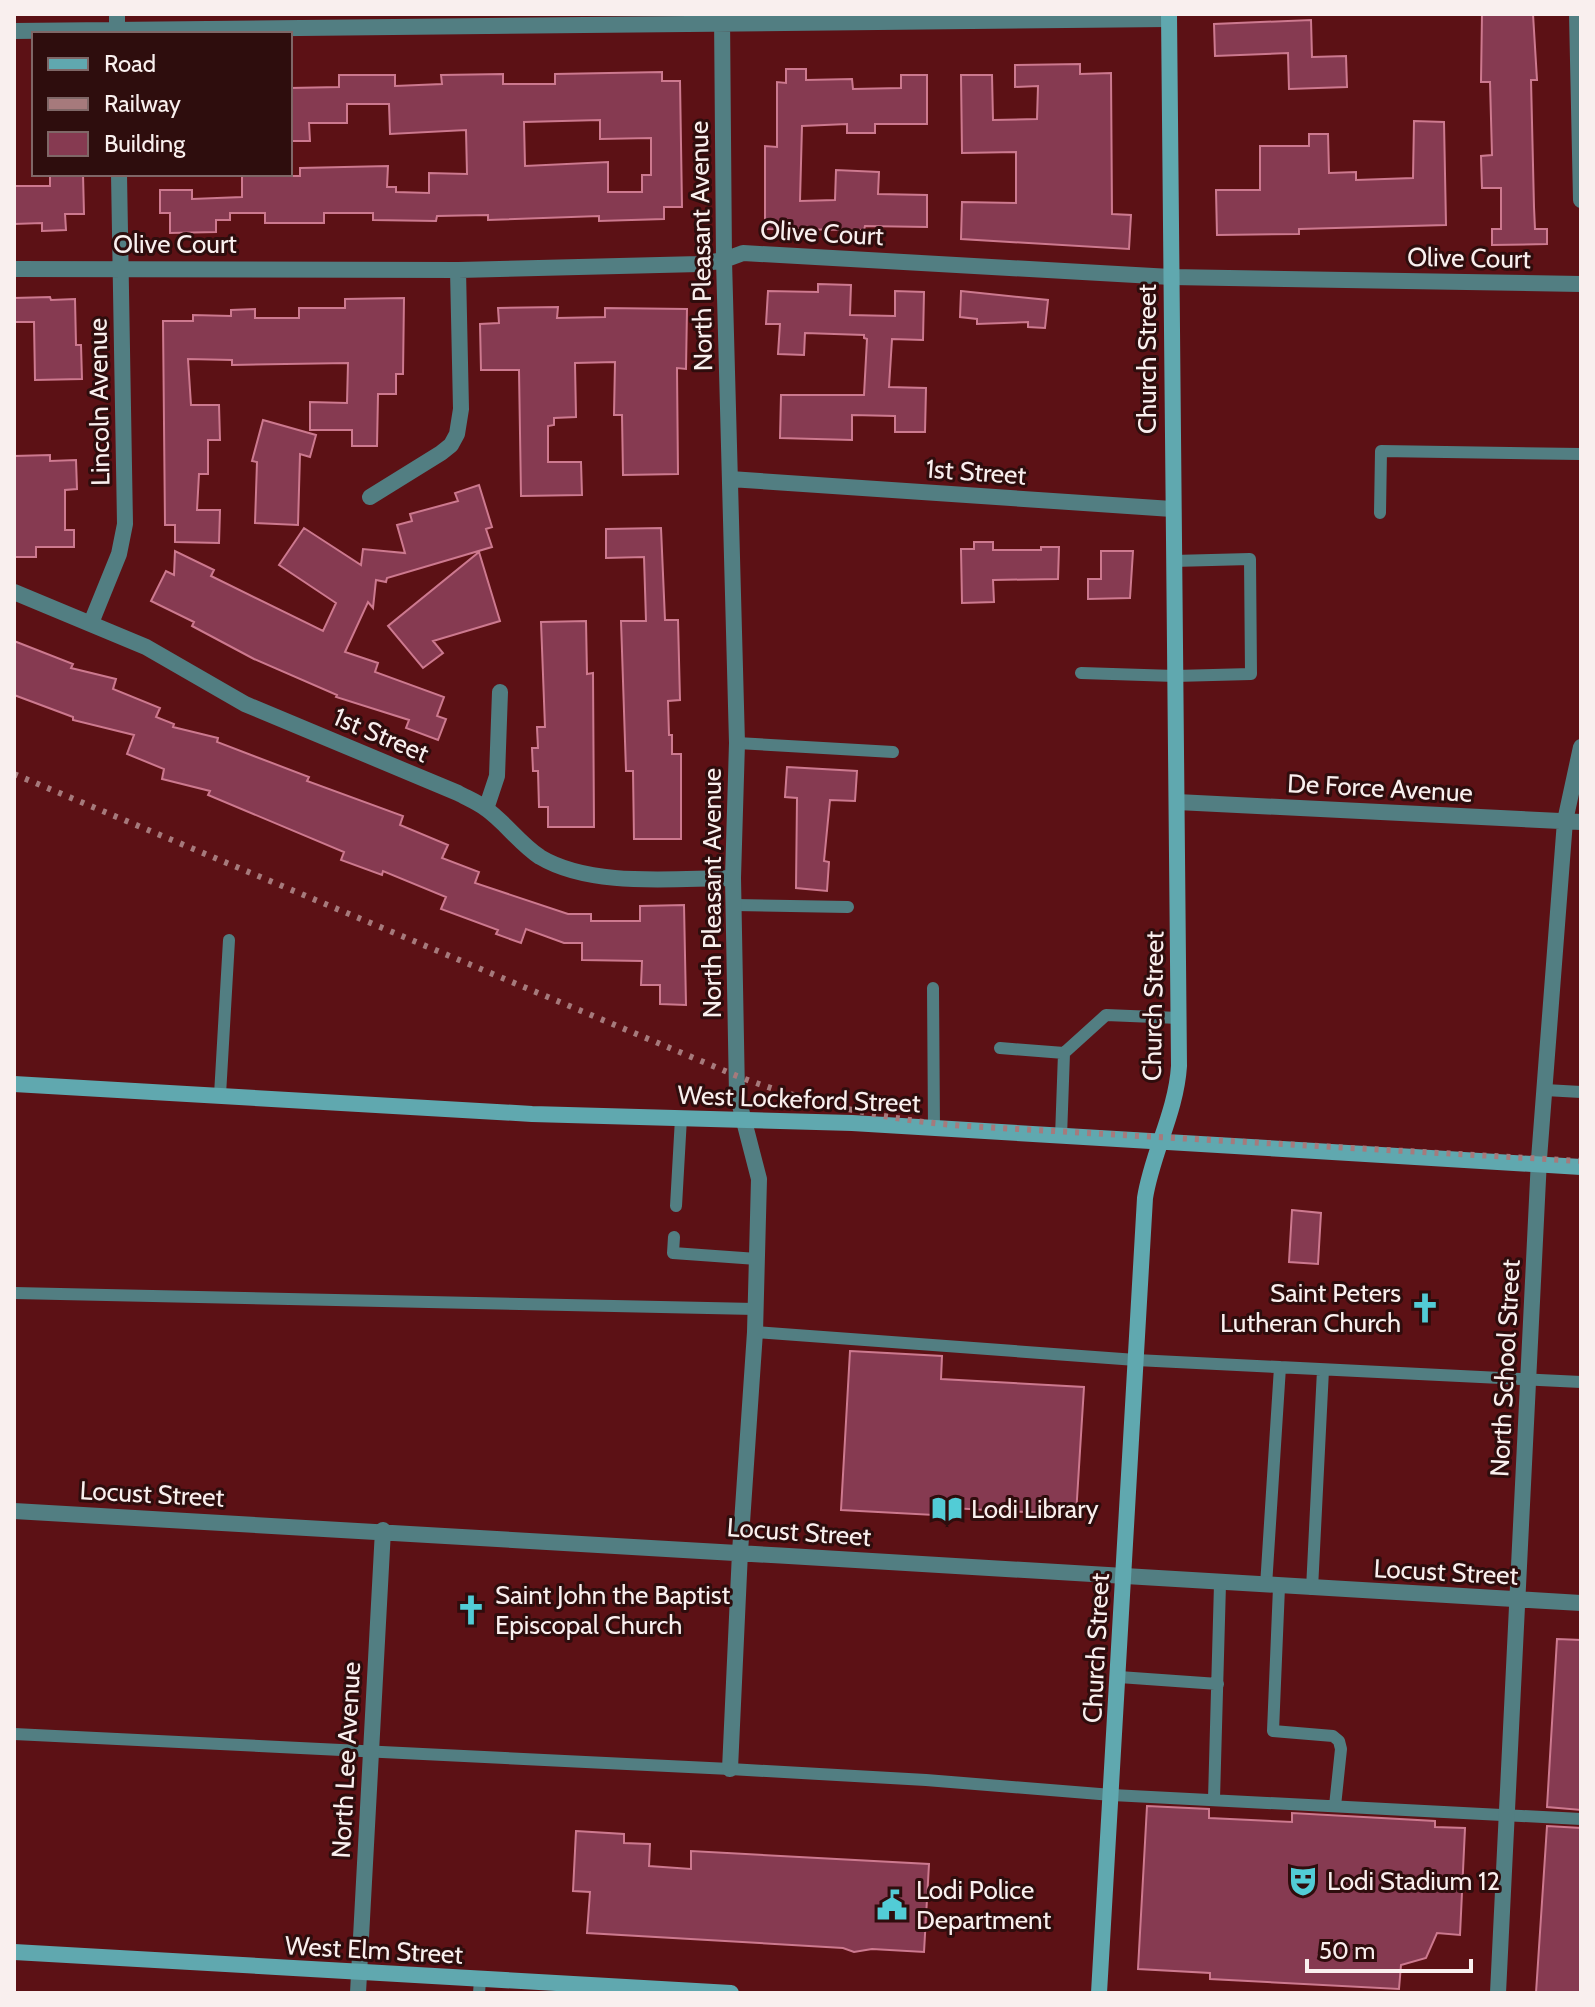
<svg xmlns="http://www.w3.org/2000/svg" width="1595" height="2007" font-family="Cabin,sans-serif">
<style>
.building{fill:#863a51;stroke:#cd798f;stroke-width:2;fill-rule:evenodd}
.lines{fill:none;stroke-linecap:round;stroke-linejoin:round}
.lane{stroke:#527e82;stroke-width:12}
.street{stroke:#527e82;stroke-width:16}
.secondary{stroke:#60a8af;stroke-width:16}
.rail{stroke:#a67a7c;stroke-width:6;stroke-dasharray:4 8;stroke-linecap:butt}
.labels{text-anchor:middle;stroke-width:6;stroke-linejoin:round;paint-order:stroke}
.street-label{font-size:26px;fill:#f9efee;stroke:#2e0d0d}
.poi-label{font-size:26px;fill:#f9efee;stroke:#2e0d0d;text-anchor:start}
</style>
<rect width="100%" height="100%" fill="#5c1115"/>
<!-- building -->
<path class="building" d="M1482,14H1533L1537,80H1531L1534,207L1535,229H1547V244L1492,245V229H1501V188H1482L1481,156L1492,155L1490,82H1481Z
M1311,20L1312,57L1346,56L1347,87L1289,89L1288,53L1215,56L1214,24Z
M1080,64V74L1111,73L1112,214L1131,215L1129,249L961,239L962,202L1016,203V152L962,153L961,75H992L993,120L1037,119L1038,86L1015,87V65Z
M786,69H806V80L852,79L853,89L901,88V75H927V124H875V133H847V124L802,126L800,201L835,200L836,170L879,172L878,194L927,195V227L865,226L864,230L765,229V146L777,147V82L786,83Z
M662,72V81H680L682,207H664V219L599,221V216L488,220V215L437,216L436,221L373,220V213H324V223H265V213H230V220H216V232L170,233V213H160V190H192V199L242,197V176H300V168L388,166L387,187H396V192L429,193V173L467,174L466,130L390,134L389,104H347V123H309L310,141H290V88L339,87V75H395V86L442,84L441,75L503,74V84H555V74ZM600,120V139L651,138V175H642V192H608V162L525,166L524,122Z
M1414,121L1444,122L1446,225L1299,229V234L1217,235L1216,190H1260V146H1309V134H1328L1329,173L1356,172V180L1413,178Z
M50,174H83L84,214H65L66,230L42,231V223L14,224V186H50Z
M818,284L851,285L850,315L895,316V291L924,292L923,340L892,339L889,387L926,388L925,432H895V416L852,415V440L780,438L781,395H864L867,339L864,338V335L805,333L804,355L778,354L780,324H766L768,291L818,292Z
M961,291L1048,300L1045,328L1028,327V322L977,324V319L960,317Z
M50,297L51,300L75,299L76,345H81L82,379L35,380L34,322H14V298Z
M404,298L403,374H396V394H378L377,446H352V430H310V402L347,403L348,363L232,365V360L188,359L191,405H219L220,440H208V474H199L197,510H220L219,543L175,542V525H165L163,321H193V315L231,316V310L255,309V318H299V308H345V299Z
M558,307L557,318L605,317V308L687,309L686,369L677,368L678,474L623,475L622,415H614L615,362L575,363L576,417L554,418V425L548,426V462H581L582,495L521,496L519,370H481L480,324L499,323L498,308Z
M263,420L316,435L310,457L300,454L298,525L255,523L257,462L252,461Z
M50,455V461L76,460L77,489L65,490V530H74V547H36V557H14V456Z
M479,485L492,527L486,529L492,547L387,578L386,582L376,580L373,608L368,602L345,652L378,663L375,672L444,697L437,716L446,719L438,740L406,728L409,720L336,697L337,695L254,659L192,626L194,622L151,601L166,571L174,575L175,551L214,570L211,576L323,631L336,603L279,565L304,528L361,565L363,549L405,553L397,525L412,521L410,514L458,501L455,493Z
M661,528L665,620H678L680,700L668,701L669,735H672V754H681V839H634L633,771H626L621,621H646L644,557L606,558V529Z
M974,542H993V550H1041V547H1059L1058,579L993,580L994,602L962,603L961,549H974Z
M1101,551H1133L1130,598L1088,599V579H1101Z
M479,552L500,621L433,641L443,653L423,668L388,626Z
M586,621L587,674L593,673L594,827H548V807H539L538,771H533L532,748H538L537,727H545L541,622Z
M14,641L73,664L71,668L116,679L113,689L160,708L156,717L174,724L173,727L218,738L217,742L309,777L307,781L403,816L400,825L448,845L442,858L479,872L475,883L568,914H591V921H640V906L684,905L686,1005L660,1004V985H641L642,961L582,960V943H564L526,929L521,943L496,934L498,930L441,909L446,897L383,871L382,875L341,860L344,852L208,795L210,791L162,779L164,769L127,754L134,735L73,720V717L14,695Z
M787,767L857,771L855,801L830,800L824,861L829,862L827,891L796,888L797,798L785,797Z
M1292,1210L1321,1213L1318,1264L1289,1262Z
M850,1351L942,1356L941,1379L1084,1387L1076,1515L934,1507V1515L841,1510Z
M1557,1639L1581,1640V1810L1547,1807Z
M1147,1806L1209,1809V1818L1292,1822V1813L1435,1821V1827L1465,1828L1460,1935L1437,1933L1426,1958L1401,1965L1399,1989L1210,1979V1973L1138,1969Z
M1547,1826L1581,1828V1993H1536Z
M576,1831L624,1834V1843L650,1844L649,1866L691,1869V1851L929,1864L924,1952L872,1949L854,1952L843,1948L587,1933L590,1892L573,1891Z"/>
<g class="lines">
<!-- lane -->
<path class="lane" d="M1380,513L1381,451L1581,454
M1081,673L1175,676L1251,674L1250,559L1173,561
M737,743L893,752
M734,905L848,907
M933,988L934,1129
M1000,1048L1064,1053
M1545,1090L1581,1092
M220,1095L229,940
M1061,1137L1064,1053L1106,1015L1179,1018
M676,1206L681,1118
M674,1237L673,1253L757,1259
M14,1293L755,1309
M755,1332L1136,1360L1581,1382
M1266,1586L1280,1367
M1279,1587L1273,1731L1333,1736L1339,1741L1341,1749L1335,1806
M1312,1589L1323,1370
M1119,1677L1218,1684
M14,1734L730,1769L926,1780L1112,1795L1581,1819
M1214,1799L1220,1584
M479,1993L480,1980"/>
<!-- street -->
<path class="street" d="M117,14V34
M722,14L724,260L737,743L733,878L737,1094L759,1179L755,1332L740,1552L730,1769
M1577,14L1581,200
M14,31L1169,19
M14,269L458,270L700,264L724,260L743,253L1171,277L1581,284
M730,479L1172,509
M370,497L441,453L451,445L457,434L461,409L458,270
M14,592L146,647L245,704L458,793C467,798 477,802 485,808C505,822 519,843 540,857C592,888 674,878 733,878
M91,623L119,554L125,524L119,174
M1177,802L1581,822
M486,809L497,776L500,692
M14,1511C537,1538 1058,1575 1581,1603
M358,1993L383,1530
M1498,1993L1539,1159L1565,821L1581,747"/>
<!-- secondary -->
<path class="secondary" d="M14,1084L532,1114L852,1123L1581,1167
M14,1952L731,1993
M1099,1993L1145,1198C1152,1153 1176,1113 1179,1066L1169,14"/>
<!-- rail -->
<path class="rail" d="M14,774L737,1076C811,1104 886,1120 965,1126L1581,1161"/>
</g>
<!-- icons -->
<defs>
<g id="church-bare" transform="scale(2.4)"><path d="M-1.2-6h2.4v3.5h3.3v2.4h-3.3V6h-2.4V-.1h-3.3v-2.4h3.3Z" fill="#52ccd6" stroke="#2e0d0d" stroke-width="2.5" paint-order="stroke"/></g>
<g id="library-bare" transform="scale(2.4)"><path d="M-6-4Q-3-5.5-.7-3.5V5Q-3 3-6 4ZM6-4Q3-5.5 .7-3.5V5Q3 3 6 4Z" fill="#52ccd6" stroke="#2e0d0d" stroke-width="2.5" paint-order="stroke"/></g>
<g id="theatre-bare" transform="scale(2.4)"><path d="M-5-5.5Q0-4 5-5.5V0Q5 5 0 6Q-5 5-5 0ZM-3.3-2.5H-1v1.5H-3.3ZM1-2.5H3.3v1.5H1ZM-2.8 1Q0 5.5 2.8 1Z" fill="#52ccd6" stroke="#2e0d0d" stroke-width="2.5" paint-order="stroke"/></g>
<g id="civic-bare" transform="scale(2.4)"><path d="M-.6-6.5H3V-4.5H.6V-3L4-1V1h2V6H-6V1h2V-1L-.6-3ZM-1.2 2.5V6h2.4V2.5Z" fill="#52ccd6" stroke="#2e0d0d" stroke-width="2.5" paint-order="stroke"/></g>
</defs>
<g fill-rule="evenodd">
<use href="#church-bare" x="1425" y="1308"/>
<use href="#library-bare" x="947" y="1509"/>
<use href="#church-bare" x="471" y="1610"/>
<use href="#theatre-bare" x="1303" y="1881"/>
<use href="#civic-bare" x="892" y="1905"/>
</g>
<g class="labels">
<!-- street labels -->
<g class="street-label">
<text transform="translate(822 233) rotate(3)" y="9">Olive Court</text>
<text x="175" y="253">Olive Court</text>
<text transform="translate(701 246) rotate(-91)" y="9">North Pleasant Avenue</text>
<text transform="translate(1469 258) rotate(1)" y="9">Olive Court</text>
<text transform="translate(1147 359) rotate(-90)" y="9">Church Street</text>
<text transform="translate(99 402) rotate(-91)" y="9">Lincoln Avenue</text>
<text transform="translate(976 472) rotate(4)" y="9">1st Street</text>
<text transform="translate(381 735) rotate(23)" y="9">1st Street</text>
<text transform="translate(1380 788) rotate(3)" y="9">De Force Avenue</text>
<text transform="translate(712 893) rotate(-90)" y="9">North Pleasant Avenue</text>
<text transform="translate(1153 1006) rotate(-89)" y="9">Church Street</text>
<text transform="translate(799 1099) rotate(2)" y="9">West Lockeford Street</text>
<text transform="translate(1505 1368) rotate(-87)" y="9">North School Street</text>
<text transform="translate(152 1494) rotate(3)" y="9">Locust Street</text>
<text transform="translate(799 1532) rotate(4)" y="9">Locust Street</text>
<text transform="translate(1446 1572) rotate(3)" y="9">Locust Street</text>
<text transform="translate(1096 1648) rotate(-87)" y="9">Church Street</text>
<text transform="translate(346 1760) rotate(-87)" y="9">North Lee Avenue</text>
<text transform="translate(374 1950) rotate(3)" y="9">West Elm Street</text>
</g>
<!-- poi labels -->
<g class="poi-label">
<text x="1401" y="1302" text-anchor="end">Saint Peters<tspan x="1401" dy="30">Lutheran Church</tspan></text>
<text x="971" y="1518">Lodi Library</text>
<text x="495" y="1604">Saint John the Baptist<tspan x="495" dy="30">Episcopal Church</tspan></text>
<text x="1327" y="1890">Lodi Stadium 12</text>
<text x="916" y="1899">Lodi Police<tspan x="916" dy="30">Department</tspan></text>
</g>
</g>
<!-- border -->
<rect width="1595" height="2007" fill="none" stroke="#f9efee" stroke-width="32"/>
<!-- legend -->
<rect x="32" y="32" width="260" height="144" fill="#2e0d0d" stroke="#7f6767" stroke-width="2"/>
<rect x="48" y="58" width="40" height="12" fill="#60a8af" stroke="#7f6767" stroke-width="2"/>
<text x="104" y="72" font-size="24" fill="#f9efee">Road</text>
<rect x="48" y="98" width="40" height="12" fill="#a67a7c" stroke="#7f6767" stroke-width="2"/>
<text x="104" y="112" font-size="24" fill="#f9efee">Railway</text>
<rect x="48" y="132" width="40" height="24" fill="#863a51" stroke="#7f6767" stroke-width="2"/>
<text x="104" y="152" font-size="24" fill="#f9efee">Building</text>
<!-- scale -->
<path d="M1307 1959v12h164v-12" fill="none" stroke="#f9efee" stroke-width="4"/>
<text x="1319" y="1959" font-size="24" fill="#f9efee" stroke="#2e0d0d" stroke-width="6" paint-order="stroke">50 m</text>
</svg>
